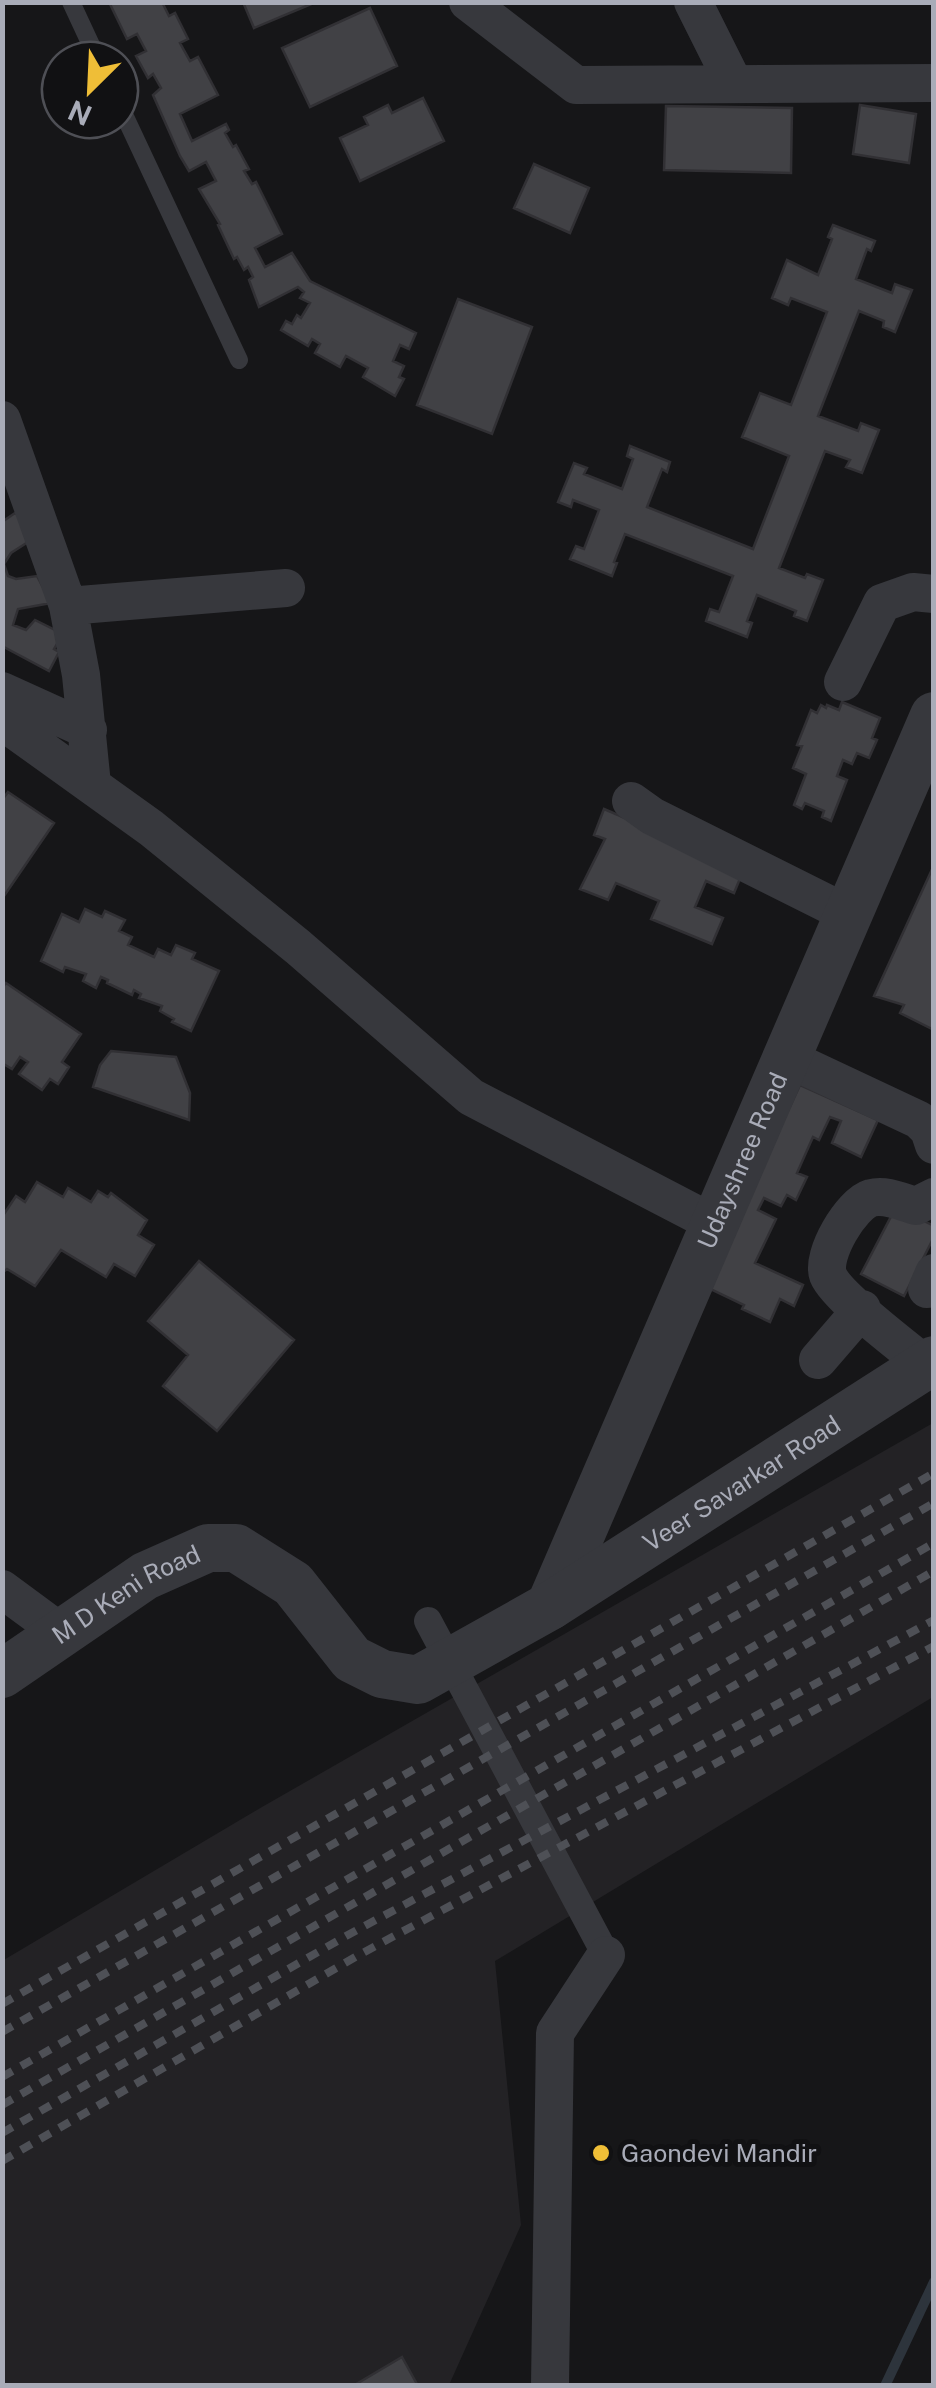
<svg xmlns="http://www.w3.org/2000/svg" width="936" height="2388" font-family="'Public Sans',sans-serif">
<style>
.built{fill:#232225}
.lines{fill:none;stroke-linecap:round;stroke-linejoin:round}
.stream{stroke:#2d343c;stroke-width:10}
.building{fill:#414145;stroke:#313034;stroke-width:2.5}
.service{stroke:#37383d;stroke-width:18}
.pedestrian{stroke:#37383d;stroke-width:28}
.minor{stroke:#37383d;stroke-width:38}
.tertiary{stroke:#37383d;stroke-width:48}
.rail{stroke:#4e5056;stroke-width:8;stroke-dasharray:12 10;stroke-linecap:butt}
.poi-dot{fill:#efbe37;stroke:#111113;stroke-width:4}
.labels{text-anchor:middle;stroke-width:10;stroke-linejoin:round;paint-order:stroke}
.street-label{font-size:25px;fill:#a9acb8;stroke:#111113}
.poi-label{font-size:25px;fill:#a9acb8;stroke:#111113;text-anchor:start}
</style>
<rect width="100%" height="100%" fill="#161618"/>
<!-- built -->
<path class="built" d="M933,1423V1697L495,1961L521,2225L449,2385H3L2,1961L262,1807Z"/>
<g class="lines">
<!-- stream -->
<path class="stream" d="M885,2386L934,2282"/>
</g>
<!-- building -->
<path class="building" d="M109,2H162L169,16L175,13L188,39L180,43L190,61L198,57L218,95L180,114L192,141L226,124L229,130L225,133L233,147L236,145L249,169L244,171L252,184L256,182L282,234L255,248L265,267L292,253L310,281L416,333L409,349L400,345L393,361L404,366L399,377L404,379L395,396L363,377L368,368L346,356L340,367L315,353L320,344L312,339L308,346L281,330L286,321L292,324L297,315L301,318L310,303L300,298L304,292L298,287L259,307L249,280L253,277L248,267L244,270L237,257L234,259L218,225L220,224L199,189L216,181L206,162L189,171L180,156L153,95L161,88L153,74L148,78L136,56L146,51L137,34L127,39Z
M243,2H316L254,28Z
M370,8L397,66L310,107L282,48Z
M423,98L444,141L360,181L340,138L368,125L364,117L388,105L392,113Z
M860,105L916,114L909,163L853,154Z
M666,106L792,108L791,173L664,170Z
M534,164L589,188L570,233L514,208Z
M833,225L875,241L871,251L867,249L856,279L892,293L895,284L912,290L895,332L883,327L884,321L859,311L818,416L858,431L861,423L879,430L862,473L846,467L850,460L825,451L779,568L805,578L807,574L823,580L807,621L794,616L796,611L757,595L747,621L752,623L747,637L706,621L710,609L719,612L733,576L625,534L614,562L617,563L612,576L570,559L576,546L584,549L599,510L573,500L571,507L558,502L574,463L587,468L584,474L622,489L633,459L627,456L630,446L670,462L667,472L662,469L647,507L753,549L789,456L742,437L760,393L791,405L827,312L791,298L788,305L772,298L787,260L818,275L832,239L828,237Z
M458,299L532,327L492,434L417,405Z
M15,513L30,524L28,542L11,553L4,564L8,576L16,579L37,576L51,603L18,609L13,625L26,630L35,620L63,634L54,649L59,652L49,671L2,646V522Z
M842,702L880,718L872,738L877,740L869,758L857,753L852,764L843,760L837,776L847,780L831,821L822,817L824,811L805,803L802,809L794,805L806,774L793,768L802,746L797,745L811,710L817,713L821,705L826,708L827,705L839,710Z
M8,792L54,823L2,899V800Z
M604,809L744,869L734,893L706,881L695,907L723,918L712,944L651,919L659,901L616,883L608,900L580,889L605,839L594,835Z
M934,865V1030L900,1013L904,1005L874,996Z
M85,909L102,917L105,911L125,920L119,931L132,937L128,945L154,957L158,949L171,955L176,945L195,953L192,959L219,971L191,1031L172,1022L174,1019L160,1011L162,1006L139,998L141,994L134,990L132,995L107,983L108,980L101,977L96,988L83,981L86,974L65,967L63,972L41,961L62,914L79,922Z
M6,983L81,1034L62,1062L69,1067L58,1084L50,1079L42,1090L19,1074L28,1062L20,1057L12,1069L2,1063V988Z
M111,1051L176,1057L190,1093L189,1120L93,1087L100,1065Z
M800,1085L878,1120L861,1157L832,1143L841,1121L830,1117L819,1140L813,1137L797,1173L807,1177L796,1200L787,1195L781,1206L764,1198L758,1210L776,1219L755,1263L803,1285L794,1306L780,1299L770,1322L742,1309L744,1305L706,1287Z
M37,1182L63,1197L68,1188L91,1202L98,1191L108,1197L111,1193L147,1220L138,1235L154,1245L135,1276L114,1264L106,1277L61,1250L35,1286L7,1269L2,1273V1217L16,1196L25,1202Z
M896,1207L934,1226V1237L904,1296L861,1274Z
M199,1261L294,1340L217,1431L163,1386L188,1355L148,1321Z
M402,2357L418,2386H353Z"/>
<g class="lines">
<!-- service -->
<path class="service" d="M71,2L98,60
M120,106L239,360"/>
<!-- pedestrian -->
<path class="pedestrian" d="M428,1621L606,1955"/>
<!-- minor -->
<path class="minor" d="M468,2L576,85L934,83
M693,2L734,84
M2,420L68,606L81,675L92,785
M68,606L286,588
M843,682L882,603L913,592L934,594
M2,691L88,730
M2,721L151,828L298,947L471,1097L715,1224
M631,801L652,816L848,914
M787,1058L919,1120L929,1130L934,1145
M927,1289L934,1273
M818,1360L862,1309
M926,1365C905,1348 836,1296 828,1275C821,1255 851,1204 871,1198C886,1194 902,1202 916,1206L934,1197
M2,1589L63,1634
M550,2386L555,2033L606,1955"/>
<!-- tertiary -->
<g class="tertiary">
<path id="s1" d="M550,1606L934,716"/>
<path id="s2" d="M2,1674L145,1576L208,1548H236L293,1584L352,1659L382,1674L418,1680L550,1606L934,1360"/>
</g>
<!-- rail -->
<path class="rail" d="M2,2004L934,1473
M2,2032L934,1503
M2,2077L934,1543
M2,2105L934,1571
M2,2133L346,1936L934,1620
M2,2161L357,1956L934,1646"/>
</g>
<!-- markers -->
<circle class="poi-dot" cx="601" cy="2153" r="10"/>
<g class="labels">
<!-- street labels -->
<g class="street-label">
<text dy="9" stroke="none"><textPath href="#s1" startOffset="485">Udayshree Road</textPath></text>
<text dy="9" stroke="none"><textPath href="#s2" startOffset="882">Veer Savarkar Road</textPath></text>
<text dy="9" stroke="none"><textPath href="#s2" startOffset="148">M D Keni Road</textPath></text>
</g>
<!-- poi labels -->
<g class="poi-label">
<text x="621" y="2162">Gaondevi Mandir</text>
</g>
</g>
<!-- border -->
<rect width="936" height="2388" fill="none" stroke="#a9acb8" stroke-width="10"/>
<!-- north arrow -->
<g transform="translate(90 90) rotate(204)"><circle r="48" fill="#111113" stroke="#4e4f55" stroke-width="2.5"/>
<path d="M0-8L18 38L0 25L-18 38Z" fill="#efbe37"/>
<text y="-15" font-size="28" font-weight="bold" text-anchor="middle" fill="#a9acb8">N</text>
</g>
</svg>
